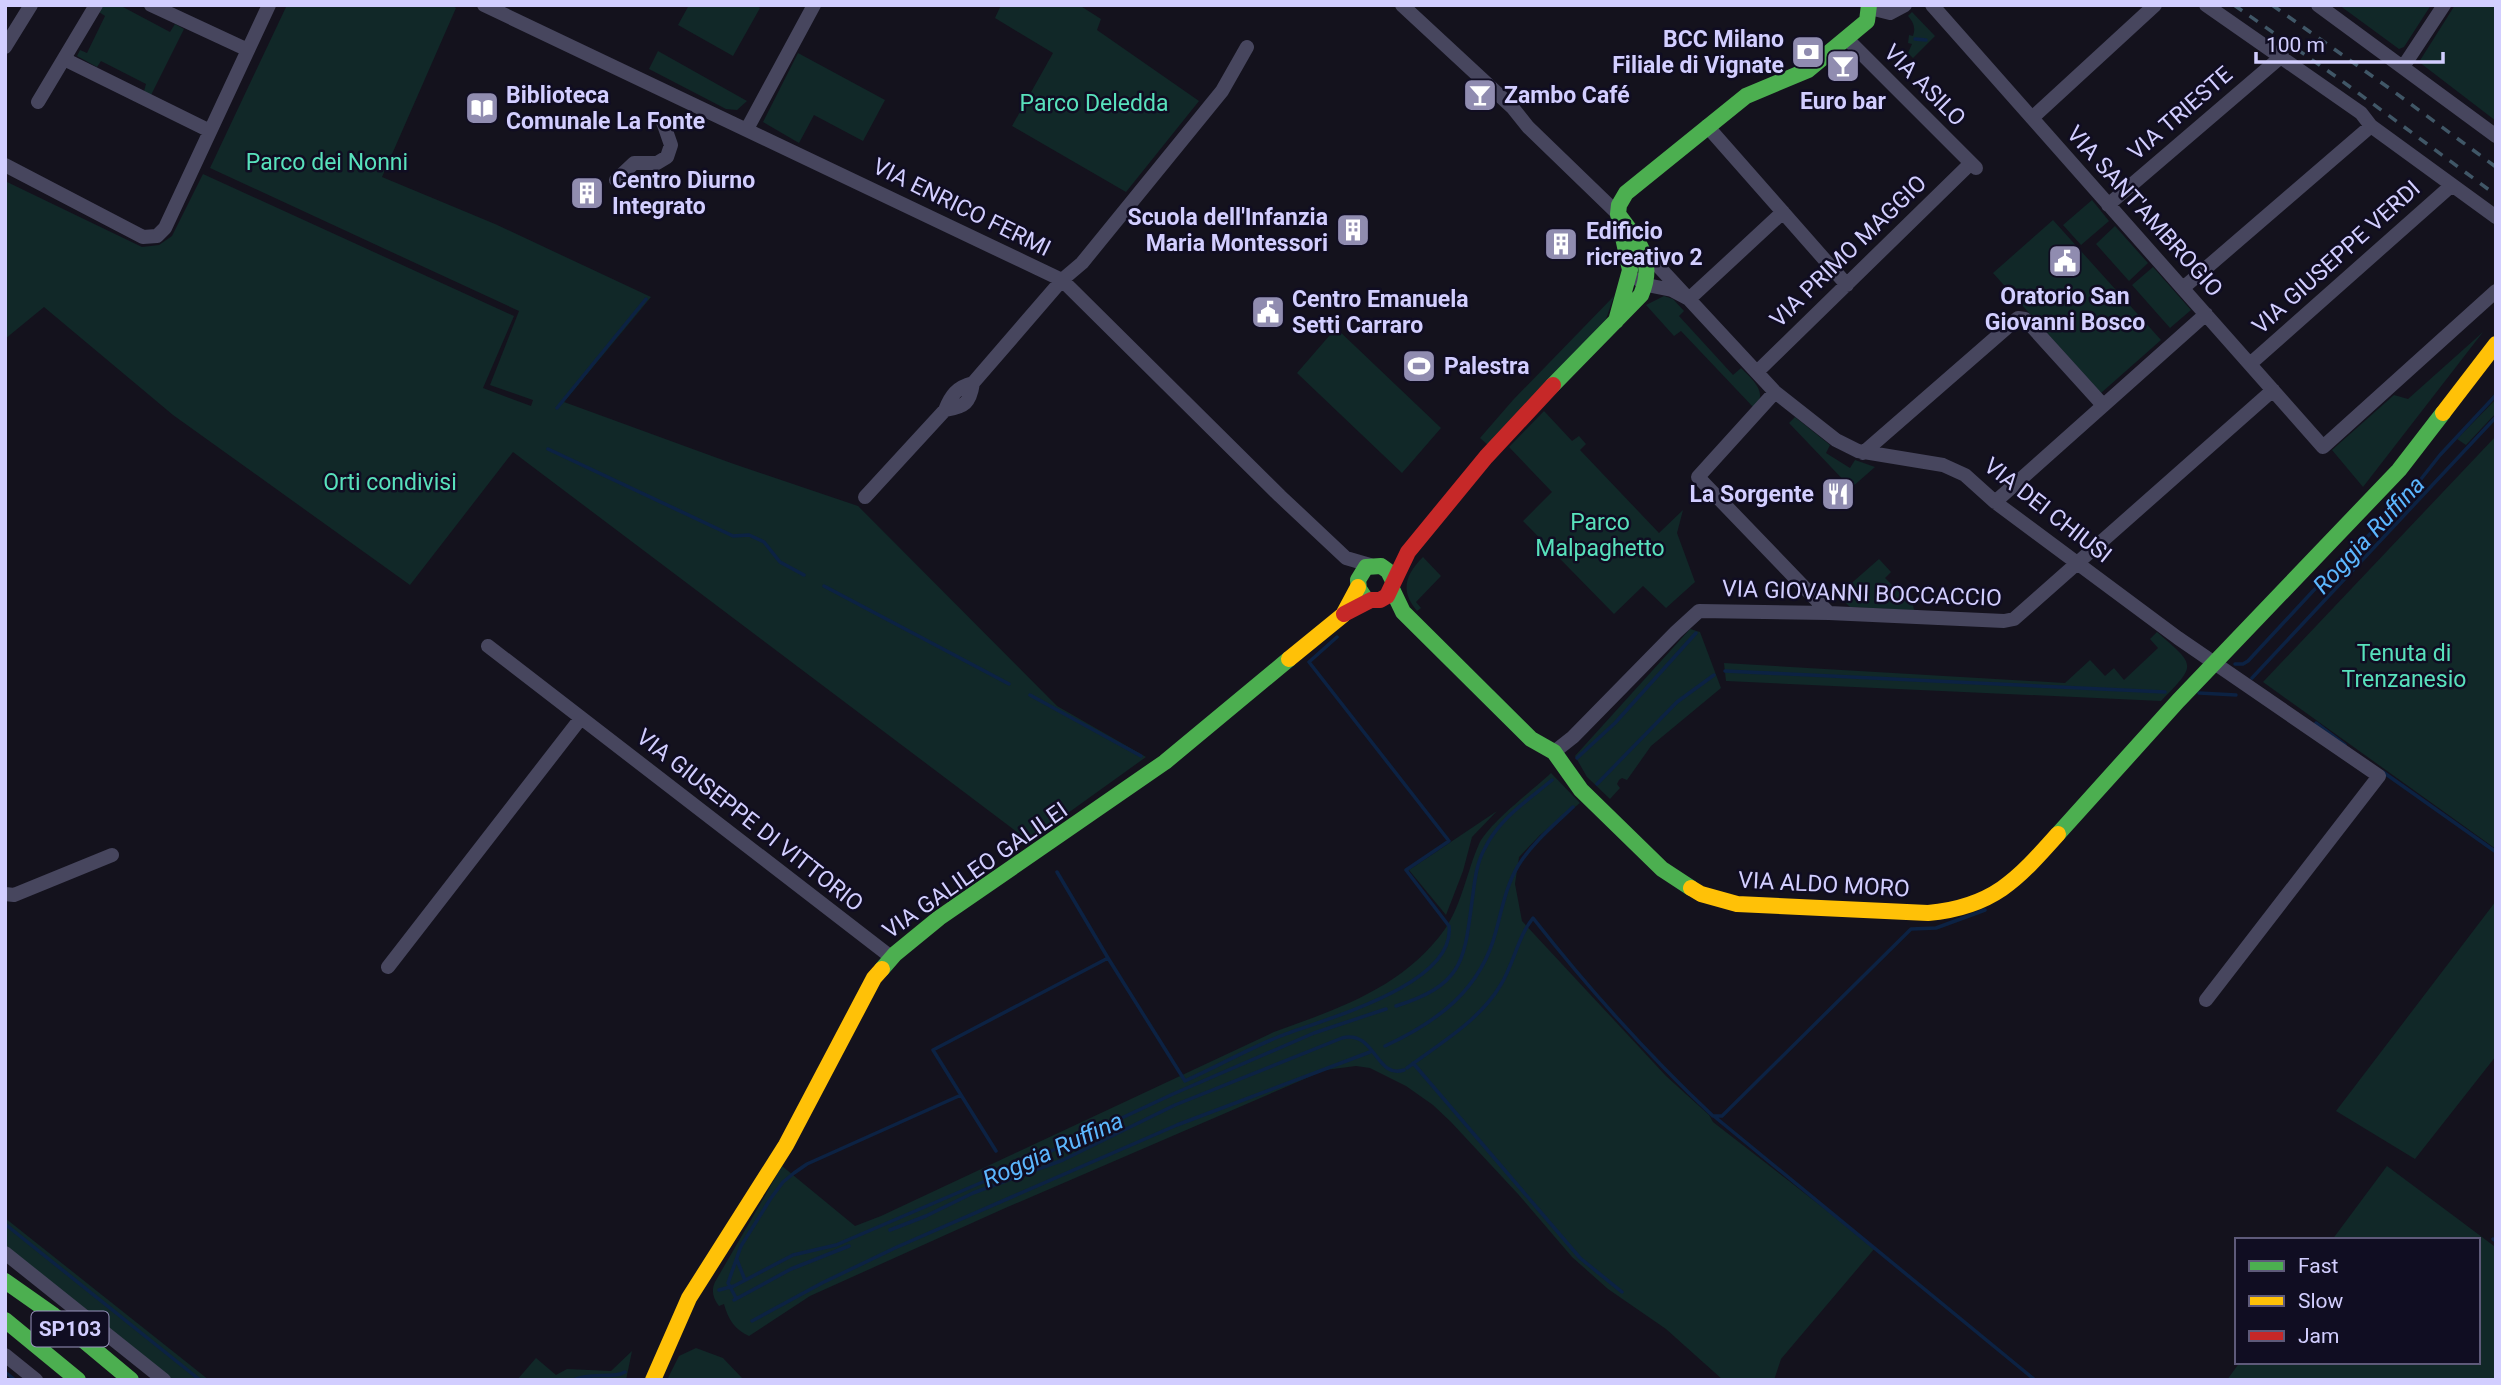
<svg xmlns="http://www.w3.org/2000/svg" width="2501" height="1385" font-family="Roboto,sans-serif">
<style>
.green{fill:#112828}
.lines{fill:none;stroke-linecap:round;stroke-linejoin:round}
.stream{stroke:#0c2243;stroke-width:3.5}
.street{stroke:#47465e;stroke-width:14}
.fast{stroke:#4caf50;stroke-width:16}
.slow{stroke:#ffc107;stroke-width:16}
.jam{stroke:#c62828;stroke-width:16}
.rail{stroke:#405767;stroke-width:3.5;stroke-dasharray:10 9;stroke-linecap:butt}
.labels{text-anchor:middle;stroke-width:5;stroke-linejoin:round;paint-order:stroke}
.shield{fill:#100d22;stroke:#9894bd;stroke-width:2}
.shield-label{font-size:21px;font-weight:bold;fill:#d2ceff}
.poi-label{font-size:23px;font-weight:bold;fill:#d2ceff;stroke:#100d22;text-anchor:start}
.street-label{font-size:23px;fill:#d2ceff;stroke:#100d22}
.park-label{font-size:23px;fill:#58e1bc;stroke:#100d22}
.water-label{font-size:24px;font-style:italic;fill:#5cb7ff;stroke:#100d22}
</style>
<rect width="100%" height="100%" fill="#14121d"/>
<!-- green -->
<path class="green" d="M102,5H123V7L170,32L175,24L184,29L151,95L144,91L146,84L101,61L97,67L77,56L80,50L87,53L105,16L99,12Z
M287,5H451L456,8L382,177L495,224L651,297L564,402L731,463L858,506L1057,706L1146,757L1029,841L513,452L410,585L173,415L44,307L5,339V181L142,247L159,245L172,236L203,174L514,316L483,388L531,406L533,400L490,385L519,311L210,168Z
M689,5H756L760,8L733,56L678,25Z
M1001,5H1079L1101,19L1097,30L1199,101L1126,192L1012,126L1053,53L995,18Z
M2339,5H2431L2404,47L2399,49Z
M2455,5H2496V121L2419,62Z
M1912,12L1935,36L1913,58L1908,53L1912,44L1908,43L1909,35L1913,36C1916,27 1913,22 1908,16Z
M658,51L747,101L737,110L726,109L649,69Z
M798,53L885,100L863,141L814,115L799,143L763,122Z
M2092,200L2109,221L2081,245L2063,225Z
M2053,220L2161,340L2101,393L1993,273Z
M2115,226L2148,263L2129,281L2096,244Z
M2153,267L2191,310L2170,328L2132,285Z
M1614,296L1606,319L1489,446L1480,438L1513,400Z
M1664,296L1673,299L1684,311L1679,316L1733,375L1741,368C1753,380 1769,393 1754,408L1681,331L1674,336L1646,305Z
M1336,328L1441,428L1402,473L1297,373Z
M2483,332L2363,487L2332,450L2394,395L2408,399Z
M2496,399V413L2466,445L2457,439Z
M1544,411L1572,441L1579,436L1586,444L1580,450L1659,533L1683,510L1677,533L1695,582L1666,608L1643,586L1614,614L1523,521L1552,492L1509,447Z
M1795,417L1830,445L1826,453L1850,468L1855,460L1875,467L1851,488L1789,423Z
M2496,436V849L2263,682Z
M1423,557L1441,576L1416,602L1421,608L1417,611C1400,591 1405,575 1423,557Z
M1879,559L1891,572L1885,578L1906,599L1911,596L1914,610L1850,607L1838,595Z
M1690,629L1700,632L1721,688L1651,746L1627,780L1622,778L1619,780L1617,784L1620,788L1610,799L1587,777L1575,756Z
M2157,632C2196,666 2197,664 2161,701L1726,681L1724,663L2065,683L2090,660L2105,676L2114,668L2124,680L2158,648L2150,639Z
M1551,773L1580,803L1540,835L1519,857L1515,884L1522,921L1666,1076L1709,1115L1713,1122L1875,1248L1781,1359L1774,1380H1723L1666,1329L1608,1289L1572,1257L1518,1194L1451,1122L1433,1105L1406,1086L1370,1068L1356,1066L1325,1070L1003,1209L810,1296L749,1336C735,1330 728,1319 724,1304L719,1306C713,1298 711,1291 715,1282L782,1166L855,1226L881,1216L1274,1032C1338,1009 1404,987 1445,929C1462,904 1467,871 1479,844C1489,823 1533,790 1551,773Z
M1497,811L1472,837L1463,871L1446,915L1409,870Z
M2496,901V1056L2415,1159L2336,1111Z
M2387,1166L2494,1246L2496,1245V1380H2227L2240,1362H2478V1240H2332Z
M5,1218L209,1380H171L5,1247Z
M696,1348L723,1358L742,1378L740,1380H667L679,1356Z
M632,1351L626,1380H517L536,1358L556,1375L567,1369L611,1371Z"/>
<g class="lines">
<!-- stream -->
<path class="stream" d="M1915,39L1926,40
M557,408L646,299
M548,449L733,536L749,535L764,542L780,562L804,575
M824,586L1009,684
M2235,664H2243L2248,661L2313,591L2406,498L2440,455L2496,395
M1725,671L2165,692
M2252,678L2496,417
M2199,693L2236,695
M1030,695L1141,756
M2316,723L2345,745
M1577,758L1615,723L1696,633
M2383,772L2496,852
M1597,784L1677,702L1714,675
M1057,872L1108,958
M1396,1006C1466,984 1464,959 1473,894C1475,878 1477,862 1485,848C1499,819 1528,800 1552,780
M1385,1046C1437,1022 1481,990 1496,931C1502,909 1506,886 1518,866C1532,843 1554,825 1573,807
M1413,1063L1580,1258L1622,1292
M1407,1068C1439,1044 1479,1021 1500,986C1514,964 1517,938 1533,918C1588,988 1648,1055 1713,1116H1722L1911,929L1936,928L1985,910
M961,1095L996,1151
M1715,1117L2035,1380
M5,1224L200,1380
M890,1230L926,1216L973,1193L1063,1160L1175,1105L1342,1038C1375,1029 1376,1080 1404,1070
M2493,1239L2496,1241
M737,1260L745,1280
M719,1290L734,1286L793,1255L836,1245L1006,1172L1173,1094L1314,1033L1386,1009
M736,1298L728,1283L741,1246L771,1198L783,1182L794,1173L807,1164L961,1095L933,1050L1108,958L1185,1081C1216,1067 1246,1050 1278,1037C1320,1020 1456,986 1449,926L1406,870L1449,841L1309,662L1337,637
M734,1300L791,1269L849,1246
M752,1321L822,1283L897,1247L1177,1125L1370,1052
M5,1372L15,1380
M573,1380C591,1372 614,1379 625,1372"/>
<!-- street -->
<path class="street" d="M151,5L248,50
M484,5L1062,280L1280,496L1346,558L1370,565
M1402,5L1512,107L1528,127L1618,214
M1932,5L2323,447L2496,291
M2206,5L2361,113L2371,126L2496,217
M2318,5L2496,136
M1870,8L1890,13L1905,5
M1847,39L1976,168
M5,47L31,5
M64,59L210,131
M2403,67L2444,5
M38,102L96,5
M2032,118L2155,5
M1707,126L1847,285
M747,129L814,5
M5,165L143,237L157,236L165,228L269,5
M616,180L634,163H657L667,157L671,145L663,122
M2108,205L2282,56
M1644,256L1647,254L1775,392L1836,440L1858,451L1943,465L1965,475L1995,502L2178,638L2379,776L2206,1000
M1639,280L1647,285L1672,290L1689,299
M2183,288L2371,126
M1689,299L1783,212
M2250,364L2452,185
M1758,371L1971,163
M1775,392L1698,477L1829,613
M945,410C965,407 970,403 973,383L1062,280L1082,263L1222,91L1247,47
M1863,453L2018,318L2025,319L2102,404
M865,497L945,410C951,395 957,387 973,383
M1995,502L2206,314
M488,646L891,957
M1554,752L1573,737L1676,632L1699,611L1829,613L2004,621L2014,619L2273,390
M5,894L14,895L112,855
M388,967L581,718
M5,1253L164,1380
M5,1355L36,1380"/>
<!-- fast -->
<path class="fast" d="M1616,321L1630,270L1618,214L1619,205L1626,193L1746,96L1808,70L1867,21L1869,5
M1553,385L1641,295C1656,260 1638,241 1618,214
M1392,589L1403,612L1531,739L1554,752L1581,790L1662,869L1691,888
M1365,598L1359,589L1358,580L1366,567L1381,566L1388,571L1393,581
M2058,834L2178,701L2399,470L2443,413
M882,969L895,954L939,918L1165,762L1289,659
M5,1281L52,1314L131,1380
M5,1320L78,1380"/>
<!-- slow -->
<path class="slow" d="M2443,413L2496,344
M1289,659L1343,615L1358,587
M1691,888L1701,894L1737,904L1928,913C1993,907 2017,880 2058,834
M653,1380L689,1298L786,1145L874,978L882,969"/>
<!-- jam -->
<path class="jam" d="M1344,614L1371,600H1380L1387,596L1408,552L1486,457L1553,385"/>
<!-- rail -->
<path class="rail" d="M2234,5L2338,78L2496,195
M2272,5L2389,88L2496,167"/>
</g>
<!-- icons -->
<defs>
<g id="bank-square" transform="scale(1.75)"><rect x="-9" y="-9" width="18" height="18" rx="4" fill="#908cb0" stroke="#100d22"/><path d="M-6-4H6V4H-6ZM0-2.3a2.3 2.3 0 1 0 0 4.6a2.3 2.3 0 1 0 0-4.6Z" fill="#fff"/></g>
<g id="bar-square" transform="scale(1.75)"><rect x="-9" y="-9" width="18" height="18" rx="4" fill="#908cb0" stroke="#100d22"/><path d="M-6-5H6L.8 .8V4.5H3.5V6h-7V4.5H-.8V.8Z" fill="#fff"/></g>
<g id="library-square" transform="scale(1.75)"><rect x="-9" y="-9" width="18" height="18" rx="4" fill="#908cb0" stroke="#100d22"/><path d="M-6-4Q-3-5.5-.7-3.5V5Q-3 3-6 4ZM6-4Q3-5.5 .7-3.5V5Q3 3 6 4Z" fill="#fff"/></g>
<g id="building-square" transform="scale(1.75)"><rect x="-9" y="-9" width="18" height="18" rx="4" fill="#908cb0" stroke="#100d22"/><path d="M-4-6H4V6H1V3H-1V6H-4ZM-2.5-4.3h1.7v1.8h-1.7ZM.8-4.3h1.7v1.8H.8ZM-2.5-1h1.7V.8h-1.7ZM.8-1h1.7V.8H.8Z" fill="#fff"/></g>
<g id="civic-square" transform="scale(1.75)"><rect x="-9" y="-9" width="18" height="18" rx="4" fill="#908cb0" stroke="#100d22"/><path d="M-.6-6.5H3V-4.5H.6V-3L4-1V1h2V6H-6V1h2V-1L-.6-3ZM-1.2 2.5V6h2.4V2.5Z" fill="#fff"/></g>
<g id="stadium-square" transform="scale(1.75)"><rect x="-9" y="-9" width="18" height="18" rx="4" fill="#908cb0" stroke="#100d22"/><path d="M0-5a6.5 5 0 1 0 0 10a6.5 5 0 1 0 0-10ZM-3.5-1.8h7v3.6h-7Z" fill="#fff"/></g>
<g id="restaurant-square" transform="scale(1.75)"><rect x="-9" y="-9" width="18" height="18" rx="4" fill="#908cb0" stroke="#100d22"/><path d="M-5-6h1v4h1v-4h1v4h1v-4h1v5L-1.5 .5V6h-2V.5L-5-1ZM5-6V6H3V1.5H1.5Q1.5-4 5-6Z" fill="#fff"/></g>
</defs>
<g fill-rule="evenodd">
<use href="#bank-square" x="1808" y="52"/>
<use href="#bar-square" x="1843" y="66"/>
<use href="#bar-square" x="1480" y="95"/>
<use href="#library-square" x="482" y="108"/>
<use href="#building-square" x="587" y="193"/>
<use href="#building-square" x="1353" y="230"/>
<use href="#building-square" x="1561" y="244"/>
<use href="#civic-square" x="2065" y="261"/>
<use href="#civic-square" x="1268" y="312"/>
<use href="#stadium-square" x="1419" y="366"/>
<use href="#restaurant-square" x="1838" y="494"/>
</g>
<g class="labels">
<!-- shield labels -->
<rect class="shield" x="31.5" y="1311.5" width="77" height="35" rx="5"/>
<g class="shield-label">
<text x="70" y="1336">SP103</text>
</g>
<!-- poi labels -->
<g class="poi-label">
<text x="1784" y="47" text-anchor="end">BCC Milano<tspan x="1784" dy="26">Filiale di Vignate</tspan></text>
<text x="506" y="103">Biblioteca<tspan x="506" dy="26">Comunale La Fonte</tspan></text>
<text x="1504" y="103">Zambo Café</text>
<text x="1843" y="109" text-anchor="middle">Euro bar</text>
<text x="612" y="188">Centro Diurno<tspan x="612" dy="26">Integrato</tspan></text>
<text x="1328" y="225" text-anchor="end">Scuola dell'Infanzia<tspan x="1328" dy="26">Maria Montessori</tspan></text>
<text x="1586" y="239">Edificio<tspan x="1586" dy="26">ricreativo 2</tspan></text>
<text x="2065" y="304" text-anchor="middle">Oratorio San<tspan x="2065" dy="26">Giovanni Bosco</tspan></text>
<text x="1292" y="307">Centro Emanuela<tspan x="1292" dy="26">Setti Carraro</tspan></text>
<text x="1444" y="374">Palestra</text>
<text x="1814" y="502" text-anchor="end">La Sorgente</text>
</g>
<!-- street labels -->
<g class="street-label">
<text transform="translate(1925 85) rotate(45)" y="8">VIA ASILO</text>
<text transform="translate(2180 113) rotate(-41)" y="8">VIA TRIESTE</text>
<text transform="translate(962 207) rotate(26)" y="8">VIA ENRICO FERMI</text>
<text transform="translate(2145 211) rotate(48)" y="8">VIA SANT'AMBROGIO</text>
<text transform="translate(1848 251) rotate(-44)" y="8">VIA PRIMO MAGGIO</text>
<text transform="translate(2336 257) rotate(-42)" y="8">VIA GIUSEPPE VERDI</text>
<text transform="translate(2048 510) rotate(38)" y="8">VIA DEI CHIUSI</text>
<text transform="translate(1862 593) rotate(2)" y="8">VIA GIOVANNI BOCCACCIO</text>
<text transform="translate(750 820) rotate(38)" y="8">VIA GIUSEPPE DI VITTORIO</text>
<text transform="translate(975 870) rotate(-35)" y="8">VIA GALILEO GALILEI</text>
<text transform="translate(1824 884) rotate(3)" y="8">VIA ALDO MORO</text>
</g>
<!-- park labels -->
<g class="park-label">
<text x="1094" y="111">Parco Deledda</text>
<text x="327" y="170">Parco dei Nonni</text>
<text x="390" y="490">Orti condivisi</text>
<text x="1600" y="530">Parco<tspan x="1600" dy="26">Malpaghetto</tspan></text>
<text x="2404" y="661">Tenuta di<tspan x="2404" dy="26">Trenzanesio</tspan></text>
</g>
<!-- water labels -->
<g class="water-label">
<text transform="translate(2369 535) rotate(-47)" y="8">Roggia Ruffina</text>
<text transform="translate(1053 1150) rotate(-24)" y="8">Roggia Ruffina</text>
</g>
</g>
<!-- border -->
<rect width="2501" height="1385" fill="none" stroke="#d2ceff" stroke-width="14"/>
<!-- legend -->
<rect x="2235" y="1238" width="245" height="126" fill="#100d22" stroke="#5e5a7a" stroke-width="2"/>
<rect x="2249" y="1261" width="35" height="10" fill="#4caf50" stroke="#5e5a7a" stroke-width="2"/>
<text x="2298" y="1273" font-size="21" fill="#d2ceff">Fast</text>
<rect x="2249" y="1296" width="35" height="10" fill="#ffc107" stroke="#5e5a7a" stroke-width="2"/>
<text x="2298" y="1308" font-size="21" fill="#d2ceff">Slow</text>
<rect x="2249" y="1331" width="35" height="10" fill="#c62828" stroke="#5e5a7a" stroke-width="2"/>
<text x="2298" y="1343" font-size="21" fill="#d2ceff">Jam</text>
<!-- scale -->
<path d="M2256 52v10h187v-10" fill="none" stroke="#d2ceff" stroke-width="3.5"/>
<text x="2266" y="52" font-size="21" fill="#d2ceff" stroke="#100d22" stroke-width="5" paint-order="stroke">100 m</text>
</svg>
